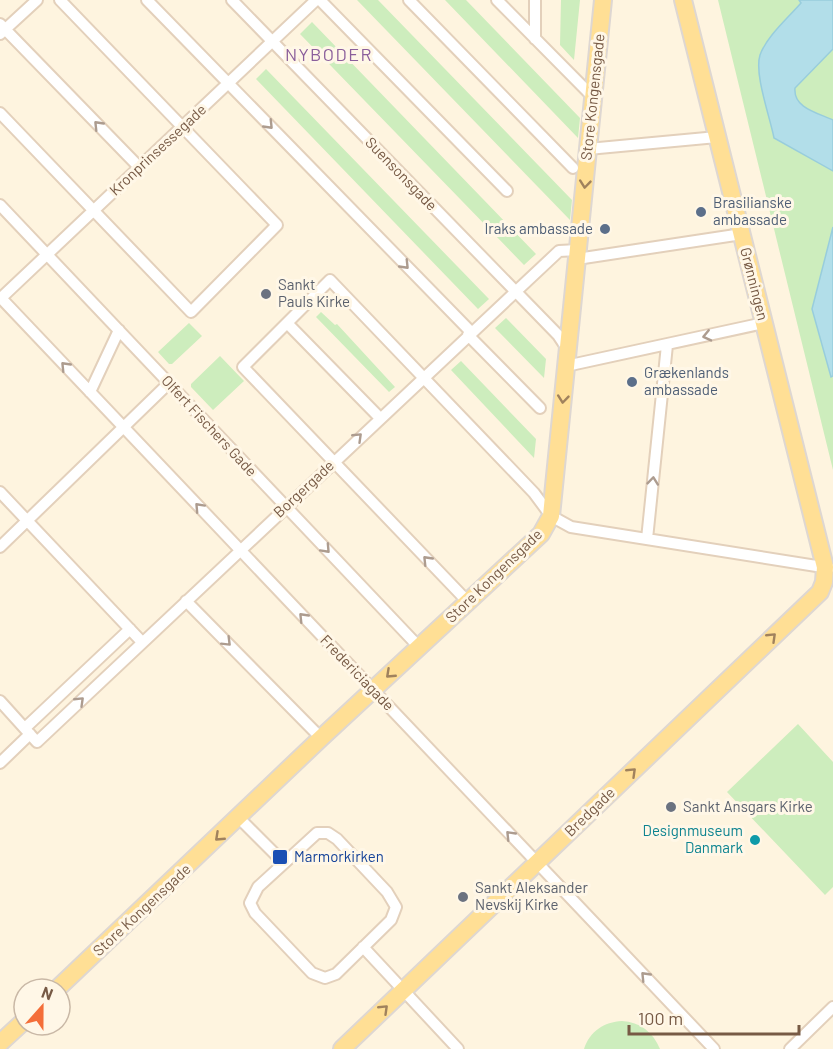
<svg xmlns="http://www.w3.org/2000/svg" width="833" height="1049" font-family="Barlow,sans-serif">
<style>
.green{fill:#cdedbd}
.water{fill:#b2dee9;stroke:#98cddc;stroke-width:1.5}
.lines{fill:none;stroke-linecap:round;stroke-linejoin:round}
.street-casing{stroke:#e3d0bb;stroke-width:14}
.primary-casing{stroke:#ded7d2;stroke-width:20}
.street{stroke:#fff;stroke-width:10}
.primary{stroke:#ffdf95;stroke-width:16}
.oneway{stroke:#ad9c8f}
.oneway2{stroke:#a0825d}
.service-dot{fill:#5c6f8a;stroke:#fff7e7;stroke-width:2}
.worship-dot{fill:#6b7280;stroke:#fff7e7;stroke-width:2}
.culture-dot{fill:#0f9aa8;stroke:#fff7e7;stroke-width:2}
.transit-dot{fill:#1a4fb4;stroke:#fff7e7;stroke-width:2}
.labels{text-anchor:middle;stroke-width:6;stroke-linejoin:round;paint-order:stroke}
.street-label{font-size:15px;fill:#775a45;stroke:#fff7e7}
.service-label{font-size:15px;fill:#4e5e75;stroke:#fff7e7;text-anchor:start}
.worship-label{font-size:15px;fill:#5b616d;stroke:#fff7e7;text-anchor:start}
.culture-label{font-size:15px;fill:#0d838f;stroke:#fff7e7;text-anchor:end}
.transit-label{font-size:15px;fill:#164399;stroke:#fff7e7;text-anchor:start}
.quarter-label{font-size:18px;letter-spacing:1.5px;fill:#8b5f9b;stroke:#fff7e7}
</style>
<rect width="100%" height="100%" fill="#fef4df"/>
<!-- green -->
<path class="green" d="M357,0H378L572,200L570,220Z
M445,0H466L580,118L578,138Z
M561,0H580L574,60L560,45Z
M718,0H799L801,3L767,43L760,56L774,138L833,171V227L812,309L831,377L833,376V470Z
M312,22L536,254L524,265L300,34Z
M833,49V120C818,113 793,108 794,88Z
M266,69L489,299L478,309L256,79Z
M321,312L335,325L337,324L395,387L389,392L316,317Z
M506,318L546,359L544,378L495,328Z
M189,323L202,336L172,364H169L158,352Z
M220,356L244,381L213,410L191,387V384Z
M461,361L536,439L534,458L451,370Z
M798,724L833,762V887L825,895L727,792Z
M622,1021C640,1022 653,1032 660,1049H584C590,1031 604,1022 622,1021Z"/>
<!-- water -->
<path class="water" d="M799,0H833V49L795,88C793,108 818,113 833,120V171L774,138C770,117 754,74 760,55C767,36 788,18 801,3Z
M833,227V376L831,377L812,309Z"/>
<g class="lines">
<!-- street casing -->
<g class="street-casing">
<path id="street" d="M147,0L471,332
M232,0L558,335L568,350
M320,0L507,191
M409,0L573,168
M497,0L593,97
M0,24L139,167
M0,34L37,0
M535,39V0
M0,113L191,312L277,225L60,0
M588,149L717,137
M0,205L419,647
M577,259L742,234
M0,297L714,1049
M0,299L316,0
M287,323L379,417
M468,335L540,408
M566,366L764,323
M90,392L119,330
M0,492L142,642
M647,539L667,345
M0,547L169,383
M186,601L321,738
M468,602L243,367L330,280L534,493L551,516L571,527L829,568
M0,701L37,742L559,251L578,250
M25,728L130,629
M0,763L30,734
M239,818L284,863
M317,833H328L337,839L387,892L396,907L391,920L336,974L325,978L312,973L255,913L250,903L258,887Z
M363,947L458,1049
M790,1049L833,1007"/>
</g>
<!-- primary casing -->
<g class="primary-casing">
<path id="primary" d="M57,989L321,738L541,534L551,516L603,0
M0,1043L24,1021
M342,1049L820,592L824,582L825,567L683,0"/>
</g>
<!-- street -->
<use href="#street" class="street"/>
<!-- primary -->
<use href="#primary" class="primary"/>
</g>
<!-- one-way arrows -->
<defs><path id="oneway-chevron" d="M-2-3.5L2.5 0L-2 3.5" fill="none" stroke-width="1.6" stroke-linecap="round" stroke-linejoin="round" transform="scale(1.5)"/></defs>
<g class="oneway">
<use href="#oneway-chevron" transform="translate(98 125) rotate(-134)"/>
<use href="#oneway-chevron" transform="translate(269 125) rotate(46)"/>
<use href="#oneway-chevron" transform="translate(405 265) rotate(46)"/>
<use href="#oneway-chevron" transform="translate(707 336) rotate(167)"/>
<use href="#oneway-chevron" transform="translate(65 366) rotate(-134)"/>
<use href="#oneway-chevron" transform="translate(358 437) rotate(-44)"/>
<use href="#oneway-chevron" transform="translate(653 481) rotate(-84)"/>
<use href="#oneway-chevron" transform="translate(199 507) rotate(-133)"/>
<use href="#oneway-chevron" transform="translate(326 549) rotate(47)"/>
<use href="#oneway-chevron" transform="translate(427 560) rotate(-134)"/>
<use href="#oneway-chevron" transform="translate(303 617) rotate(-134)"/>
<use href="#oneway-chevron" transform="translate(227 642) rotate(45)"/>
<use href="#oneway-chevron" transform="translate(80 701) rotate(-44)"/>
<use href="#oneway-chevron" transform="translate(510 835) rotate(-134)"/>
<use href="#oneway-chevron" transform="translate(645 976) rotate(-134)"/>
</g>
<g class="oneway2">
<use href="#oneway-chevron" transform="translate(585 184) rotate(96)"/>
<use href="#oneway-chevron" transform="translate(563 399) rotate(96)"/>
<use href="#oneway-chevron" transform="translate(772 637) rotate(-44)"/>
<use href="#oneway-chevron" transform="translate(390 674) rotate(137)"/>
<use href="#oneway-chevron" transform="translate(632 772) rotate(-44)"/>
<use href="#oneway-chevron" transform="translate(219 837) rotate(137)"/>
<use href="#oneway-chevron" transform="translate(384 1009) rotate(-44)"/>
</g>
<!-- markers -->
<g class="service-dot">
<circle cx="701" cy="212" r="6"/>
<circle cx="605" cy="229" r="6"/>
<circle cx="632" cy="382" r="6"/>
</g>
<g class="worship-dot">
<circle cx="266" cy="294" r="6"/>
<circle cx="671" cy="807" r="6"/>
<circle cx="463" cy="897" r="6"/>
</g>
<circle class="culture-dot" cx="755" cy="840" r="6"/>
<rect class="transit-dot" x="272" y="849" width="16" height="16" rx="3"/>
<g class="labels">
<!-- street labels -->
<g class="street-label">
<text transform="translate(593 97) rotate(-84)" y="5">Store Kongensgade</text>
<text transform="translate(158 150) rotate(-43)" y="5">Kronprinsessegade</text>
<text transform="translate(401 174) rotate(46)" y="5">Suensonsgade</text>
<text transform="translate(754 284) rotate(76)" y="5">Grønningen</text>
<text transform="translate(209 426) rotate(47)" y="5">Olfert Fischers Gade</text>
<text transform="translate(304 489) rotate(-43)" y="5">Borgergade</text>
<text transform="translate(494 576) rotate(-44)" y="5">Store Kongensgade</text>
<text transform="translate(357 673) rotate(46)" y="5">Fredericiagade</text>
<text transform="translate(590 812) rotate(-44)" y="5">Bredgade</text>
<text transform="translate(142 910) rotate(-43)" y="5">Store Kongensgade</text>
</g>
<!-- service labels -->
<g class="service-label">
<text x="713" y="208">Brasilianske<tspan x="713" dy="17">ambassade</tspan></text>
<text x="593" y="234" text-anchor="end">Iraks ambassade</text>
<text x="644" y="378">Grækenlands<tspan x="644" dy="17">ambassade</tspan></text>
</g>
<!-- worship labels -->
<g class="worship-label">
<text x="278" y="290">Sankt<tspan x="278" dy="17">Pauls Kirke</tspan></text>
<text x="683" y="812">Sankt Ansgars Kirke</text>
<text x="475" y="893">Sankt Aleksander<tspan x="475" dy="17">Nevskij Kirke</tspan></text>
</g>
<!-- culture labels -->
<g class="culture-label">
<text x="743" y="836">Designmuseum<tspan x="743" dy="17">Danmark</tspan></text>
</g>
<!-- transit labels -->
<g class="transit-label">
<text x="294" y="862">Marmorkirken</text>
</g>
<!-- quarter labels -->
<g class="quarter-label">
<text x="329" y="61">NYBODER</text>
</g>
</g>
<!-- north arrow -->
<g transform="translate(42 1007) rotate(21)"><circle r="28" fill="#fff7e7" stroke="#c9b8a6" stroke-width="1.5"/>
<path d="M0-4.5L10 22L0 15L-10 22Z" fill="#f46e39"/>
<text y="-9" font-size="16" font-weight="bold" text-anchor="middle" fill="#775a45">N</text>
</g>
<!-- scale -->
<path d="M629 1025v9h170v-9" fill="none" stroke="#775a45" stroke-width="3"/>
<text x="638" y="1025" font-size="18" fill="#775a45" stroke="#fff7e7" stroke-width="4.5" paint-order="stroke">100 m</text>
</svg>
